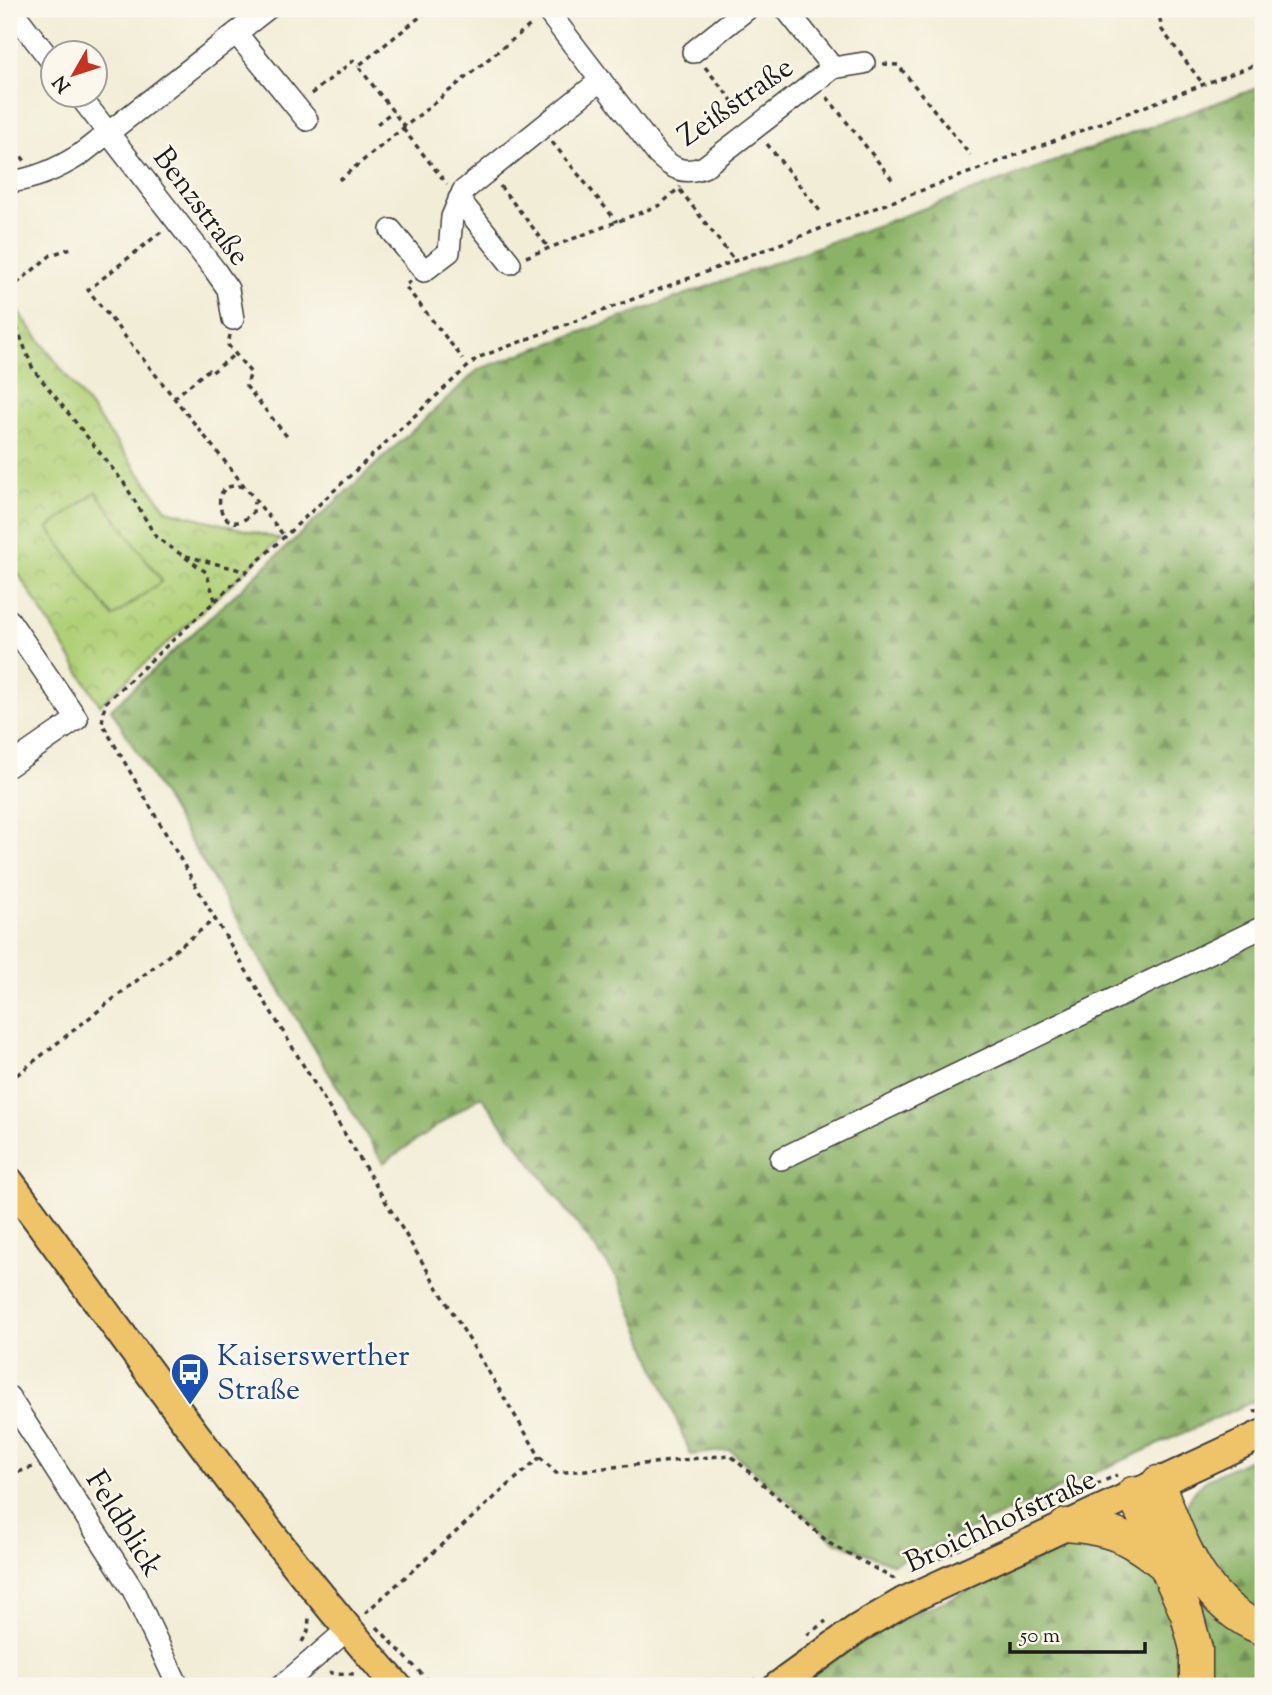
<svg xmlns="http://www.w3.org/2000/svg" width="1272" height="1695" font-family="'Sorts Mill Goudy',serif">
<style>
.forest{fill:url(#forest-firs);stroke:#546742;stroke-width:2}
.park{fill:url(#park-crowns);stroke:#66764a;stroke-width:2}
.garden{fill:#b0d077;stroke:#66764a;stroke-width:2}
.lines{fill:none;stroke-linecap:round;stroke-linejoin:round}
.minor-casing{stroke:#3c3b38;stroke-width:24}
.major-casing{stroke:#3c3b38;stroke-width:32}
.highway-casing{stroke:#3c3b38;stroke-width:35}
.path{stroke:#3c3b38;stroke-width:3.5;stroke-dasharray:5 5;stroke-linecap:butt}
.minor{stroke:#fff;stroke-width:21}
.major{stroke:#efc469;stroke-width:28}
.highway{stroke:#efc469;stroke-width:32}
.labels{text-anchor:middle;stroke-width:5;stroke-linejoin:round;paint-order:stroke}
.street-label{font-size:30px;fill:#1c1c1c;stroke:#fbf7ec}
.transit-label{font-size:30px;fill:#164399;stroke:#fbf7ec;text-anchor:start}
</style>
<defs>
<pattern id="forest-firs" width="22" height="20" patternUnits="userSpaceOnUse" patternTransform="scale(1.75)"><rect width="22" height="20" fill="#8cb268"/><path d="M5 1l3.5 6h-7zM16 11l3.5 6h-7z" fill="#729055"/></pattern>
<pattern id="park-crowns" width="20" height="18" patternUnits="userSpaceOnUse" patternTransform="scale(1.75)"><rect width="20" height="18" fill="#b0d077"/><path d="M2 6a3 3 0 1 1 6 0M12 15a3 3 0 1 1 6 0" fill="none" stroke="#97b266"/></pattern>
</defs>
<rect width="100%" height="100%" fill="#fbf7ec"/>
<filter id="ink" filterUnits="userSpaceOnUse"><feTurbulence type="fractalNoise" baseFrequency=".0143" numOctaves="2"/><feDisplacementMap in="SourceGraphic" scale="14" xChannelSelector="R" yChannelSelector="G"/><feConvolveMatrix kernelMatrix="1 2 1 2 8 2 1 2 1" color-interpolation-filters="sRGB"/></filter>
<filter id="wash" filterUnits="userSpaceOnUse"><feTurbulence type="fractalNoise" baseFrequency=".00686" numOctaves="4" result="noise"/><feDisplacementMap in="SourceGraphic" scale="28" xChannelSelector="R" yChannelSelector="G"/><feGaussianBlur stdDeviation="1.57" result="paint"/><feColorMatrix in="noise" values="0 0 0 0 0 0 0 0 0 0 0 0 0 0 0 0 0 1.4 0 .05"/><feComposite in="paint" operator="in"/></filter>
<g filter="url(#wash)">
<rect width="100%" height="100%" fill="#f2edd7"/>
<!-- forest -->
<path class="forest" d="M1263,86V1397L893,1564L834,1541L730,1450L691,1455L619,1280L481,1096L383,1163L111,709L479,369Z
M1263,1453V1618L1230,1597L1187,1521L1186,1506L1196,1489L1209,1478Z
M1167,1539L1263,1640V1686H1202Z
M1099,1541L1152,1568L1184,1646L1183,1686H796L878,1630L1074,1544Z"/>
<!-- park -->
<path class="park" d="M9,299L167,510L280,539L100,705L9,559Z"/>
<!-- garden -->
<path class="garden" d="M96,492L162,581L113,617L48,528Z"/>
</g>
<g filter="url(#ink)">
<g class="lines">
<!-- minor casing -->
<g class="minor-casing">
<path id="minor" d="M11,9L52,62
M546,9L658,155C673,169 684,175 704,167L833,68L864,63
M786,9L833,68
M236,33L307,120
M693,52L747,9
M78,94L214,269L228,289L233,319
M9,182C36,179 58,169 81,154L267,9
M459,199L510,263
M391,230L424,271L449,252L452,217L463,191L601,80
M9,620L77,719L9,766
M781,1159L1263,927
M9,1397L133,1590L178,1686
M282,1686L347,1630"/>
</g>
<!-- major casing -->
<g class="major-casing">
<path id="major" d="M9,1181C135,1351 257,1527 397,1686
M778,1686L857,1629L903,1602L1263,1434"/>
</g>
<!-- highway casing -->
<g class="highway-casing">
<path id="highway" d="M1158,1482C1180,1539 1201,1605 1263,1629
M1133,1493L1187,1615L1196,1649V1686
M1066,1525C1111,1529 1127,1536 1163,1564"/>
</g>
<!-- path -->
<path class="path" d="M1158,9L1162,30L1203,84
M883,64L898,65L970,155
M705,67L742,113
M311,94L353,61L358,66
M827,97L894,182
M377,124L393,111
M405,127L358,66L430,9
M403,129L447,184
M9,141L25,161
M552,142L617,222
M767,144L820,211
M339,180L533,23
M500,186L549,248
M680,190L734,260
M161,232L88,290L285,537
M526,257L660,205L680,187
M411,281L405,286L463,359
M9,290L51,255L71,248
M9,308L33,369L124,483L156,537L206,572L215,600
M230,335L228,345L251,373L246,386L289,439
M174,398L208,370L211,373L235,354
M243,487C202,476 221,548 253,512L254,502
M186,556L248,572
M9,1081L215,919
M1254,1412L1263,1408
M540,1457L556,1473L730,1455L829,1543L894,1579L895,1582
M9,1475L33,1467
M1060,1501L1117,1475
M921,1567L1050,1506
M365,1613L540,1457L215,919L102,723L105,703L477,358L1263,62
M377,1627L433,1686
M807,1635L826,1621
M302,1642L308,1631L309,1617
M330,1671L331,1673L356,1674
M255,1686L264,1679
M747,1686L756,1679"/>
<!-- minor -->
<use href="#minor" class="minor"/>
<!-- major -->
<use href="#major" class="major"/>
<!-- highway -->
<use href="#highway" class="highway"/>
</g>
</g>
<!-- icons -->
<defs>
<g id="bus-pin" transform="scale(2.0125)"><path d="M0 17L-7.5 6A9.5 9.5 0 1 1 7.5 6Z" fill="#1a4fb4" stroke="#fbf7ec"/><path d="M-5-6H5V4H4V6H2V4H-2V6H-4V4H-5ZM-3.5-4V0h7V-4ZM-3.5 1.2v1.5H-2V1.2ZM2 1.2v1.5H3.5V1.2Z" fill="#fff"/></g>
</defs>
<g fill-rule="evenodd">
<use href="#bus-pin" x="190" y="1372"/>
</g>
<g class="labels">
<!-- street labels -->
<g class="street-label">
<text transform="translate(735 101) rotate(-35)" y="10">Zeißstraße</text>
<text transform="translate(202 206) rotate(53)" y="10">Benzstraße</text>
<text transform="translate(1000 1520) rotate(-25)" y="10">Broichhofstraße</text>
<text transform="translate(125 1523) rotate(58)" y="10">Feldblick</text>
</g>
<!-- transit labels -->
<g class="transit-label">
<text x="217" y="1365">Kaiserswerther<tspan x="217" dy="34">Straße</tspan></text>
</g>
</g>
<!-- margin -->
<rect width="1272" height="1695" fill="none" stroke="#fbf7ec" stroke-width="35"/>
<!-- north arrow -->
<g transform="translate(74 74) rotate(231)"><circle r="33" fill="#fbf7ec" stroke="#a29f99" stroke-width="2"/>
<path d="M0-5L12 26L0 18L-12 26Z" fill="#c8321e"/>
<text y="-10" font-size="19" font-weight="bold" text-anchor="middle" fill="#1c1c1c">N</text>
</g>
<!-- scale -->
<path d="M1010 1642v10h135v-10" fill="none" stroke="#1c1c1c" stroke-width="3.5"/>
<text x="1020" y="1642" font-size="21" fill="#1c1c1c" stroke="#fbf7ec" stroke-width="5" paint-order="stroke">50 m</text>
</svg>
